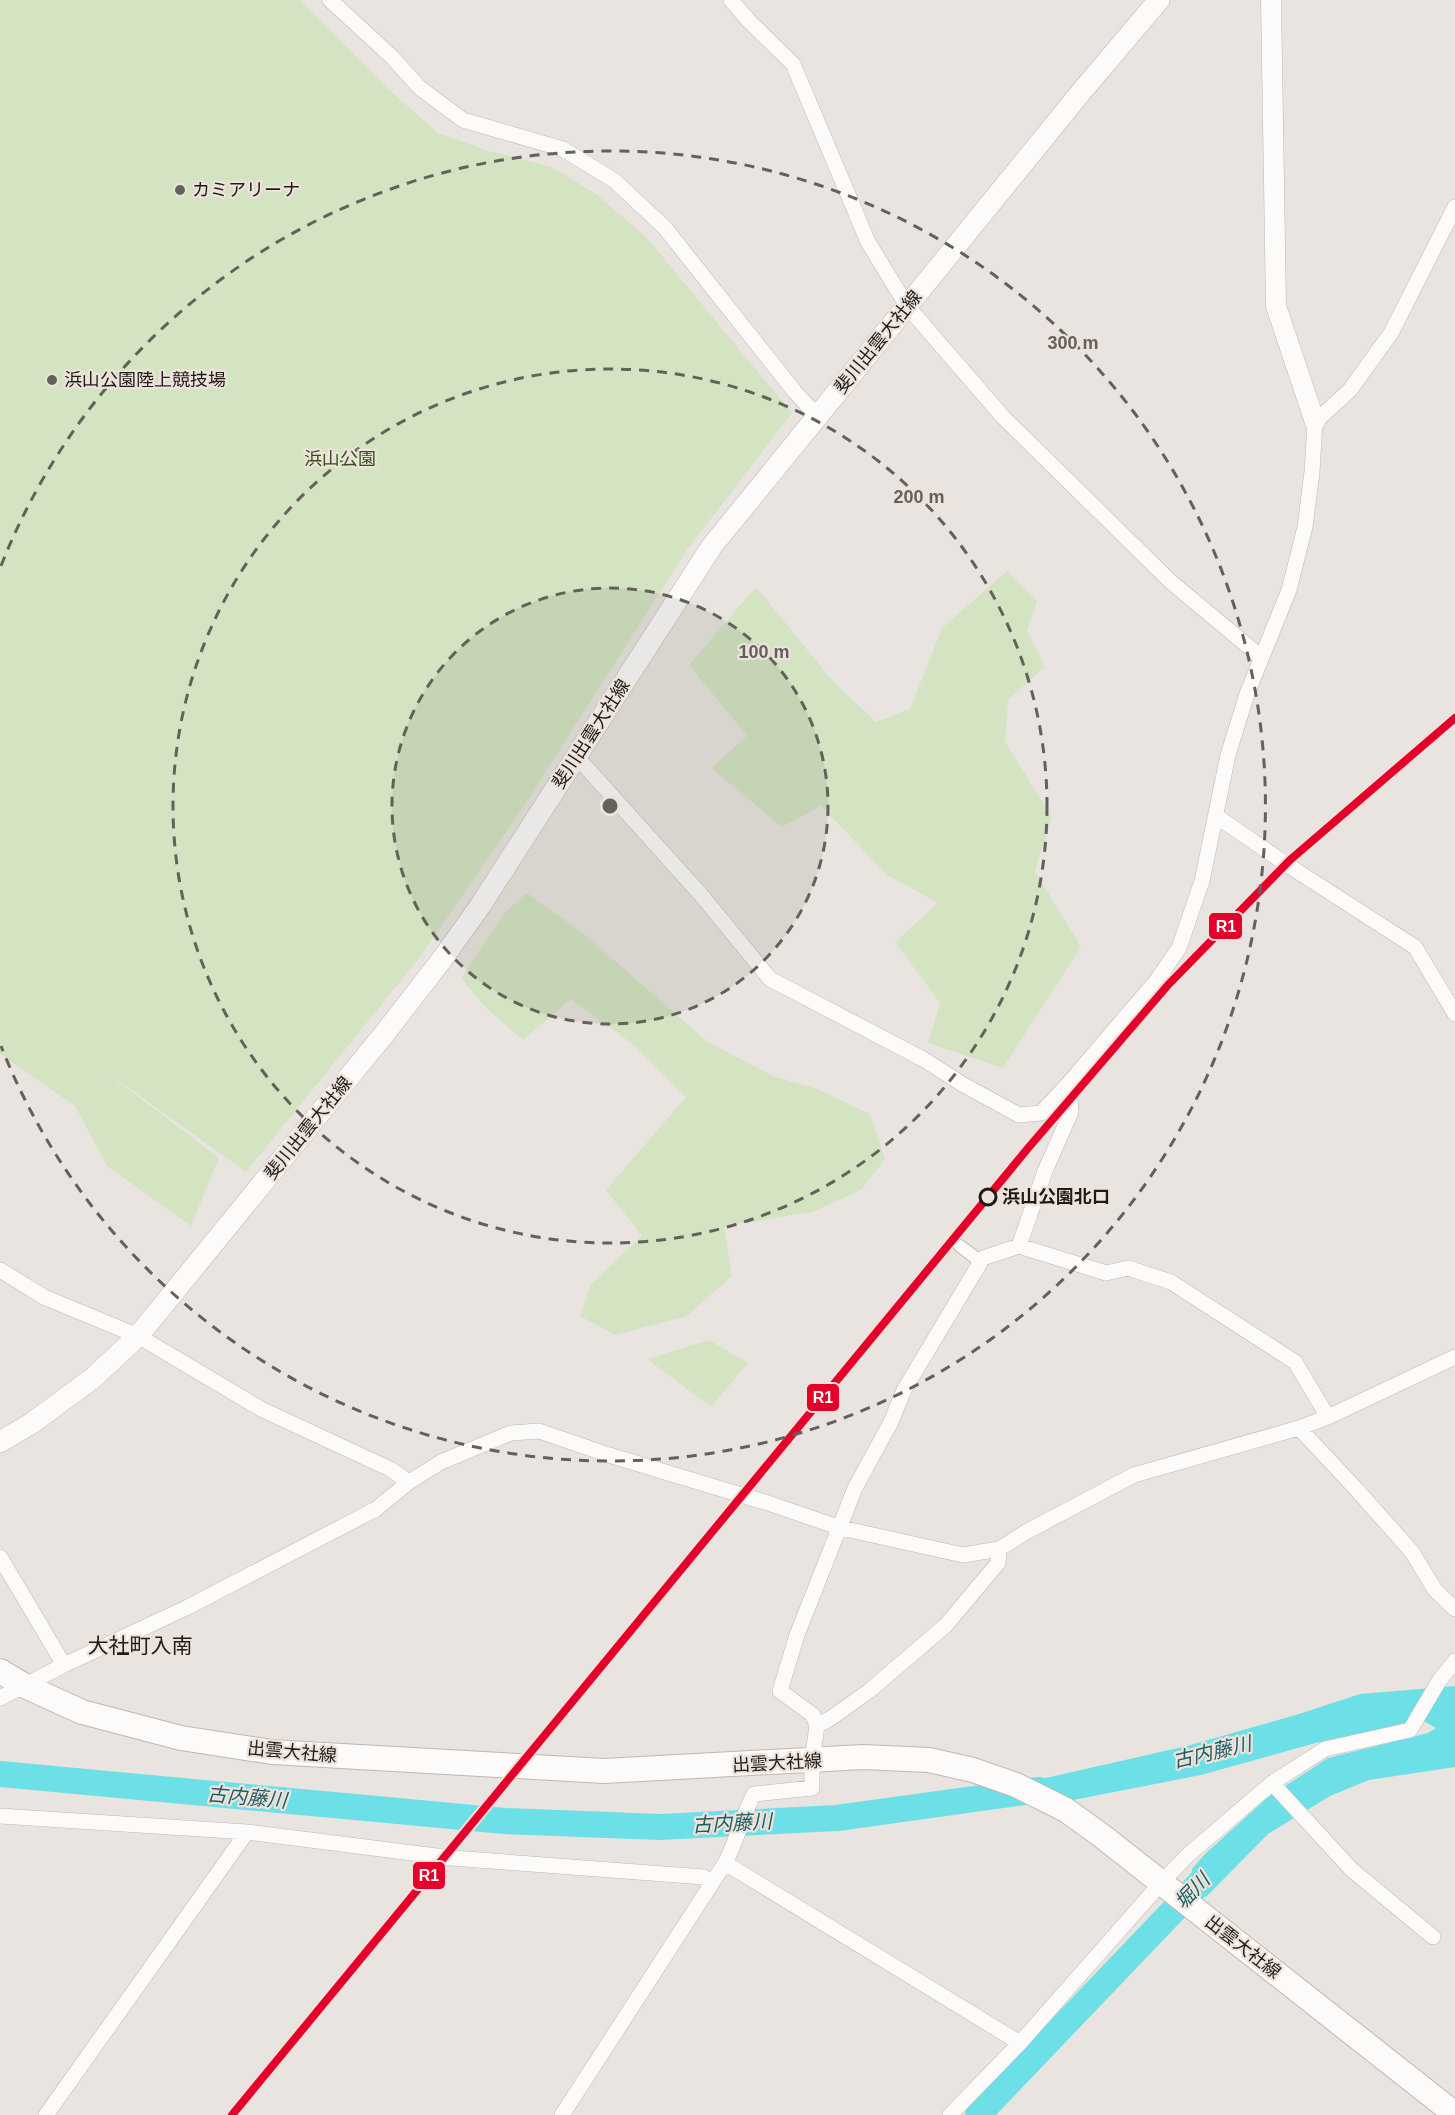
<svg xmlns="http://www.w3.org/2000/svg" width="1455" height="2115" font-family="Helvetica,'Noto Sans JP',sans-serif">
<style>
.green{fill:#d4e4c3}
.water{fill:#6de0e7}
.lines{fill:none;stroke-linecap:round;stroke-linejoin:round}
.river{stroke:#6de0e7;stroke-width:26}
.pedestrian-casing{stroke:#bcb8b5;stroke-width:14}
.minor-casing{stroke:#bcb8b5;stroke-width:16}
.tertiary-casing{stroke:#bcb8b5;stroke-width:21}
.secondary-casing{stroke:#bcb8b5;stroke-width:22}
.primary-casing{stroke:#bcb8b5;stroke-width:26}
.pedestrian{stroke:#fcfbfa;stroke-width:12}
.minor{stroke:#fcfbfa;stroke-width:15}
.tertiary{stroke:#fcfbfa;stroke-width:20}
.secondary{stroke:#fcfbfa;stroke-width:21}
.primary{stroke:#fcfbfa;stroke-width:24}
.rail-1-casing{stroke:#ede3db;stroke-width:12}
.rail-1{stroke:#e4002b;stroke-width:8}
.ring{fill:none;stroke:#64615d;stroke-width:3;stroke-dasharray:10 8}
.poi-dot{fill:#64615d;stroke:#ede3db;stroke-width:2}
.stop-dot{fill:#ede3db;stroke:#1d1a17;stroke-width:3}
.labels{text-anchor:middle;stroke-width:4.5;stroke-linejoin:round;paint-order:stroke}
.poi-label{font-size:18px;fill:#1d1a17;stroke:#ede3db;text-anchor:start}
.street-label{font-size:18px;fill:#1d1a17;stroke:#ede3db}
.park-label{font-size:18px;fill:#325215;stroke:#ede3db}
.stop-label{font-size:18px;font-weight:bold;fill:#1d1a17;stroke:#ede3db;text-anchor:start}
.water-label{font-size:20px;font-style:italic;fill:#1d5d63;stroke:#ede3db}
.quarter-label{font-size:21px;fill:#1d1a17;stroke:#ede3db}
.centre{fill:#64615d;stroke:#ede3db;stroke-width:3}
.ring-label{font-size:18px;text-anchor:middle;font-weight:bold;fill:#64615d;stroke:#ede3db;stroke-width:4.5;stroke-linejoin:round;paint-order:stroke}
.line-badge{stroke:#ede3db;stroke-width:2}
.badge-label{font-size:16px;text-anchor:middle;font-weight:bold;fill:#fff}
</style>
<rect width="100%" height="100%" fill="#e9e4df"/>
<!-- green -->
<path class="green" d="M0,0H300L387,88L438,133L489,151L552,167L596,194L647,238L792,413L687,550L520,812L420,957L246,1172L94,1063L219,1158L191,1226L107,1166L75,1106L0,1054Z
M1007,571L1037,601L1027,631L1045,667L1008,700L1005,742L1052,817L1035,871L1081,947L1003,1068L928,1043L940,1003L895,942L938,903L887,875L821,806L782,827L711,768L747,736L689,665L756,587L832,680L876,722L910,709L942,628Z
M527,893L584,934L708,1042L773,1076L817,1089L870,1114L885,1159L861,1190L812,1212L724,1226L732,1276L687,1316L615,1335L580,1316L591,1284L642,1236L606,1190L686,1097L635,1046L571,999L523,1040L486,1008L461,978L505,912Z
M709,1340L748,1363L711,1407L647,1359Z"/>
<!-- water -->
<path class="water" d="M1455,1686V1767L1369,1780L1330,1796L1268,1834L1206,1897L1192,1886V1869L1205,1854L1267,1798L1328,1758L1428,1733L1436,1728L1422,1720L1316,1743L1201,1775L1063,1802L1028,1782L1187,1746L1299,1714L1360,1694Z"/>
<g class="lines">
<!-- river -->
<path class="river" d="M0,1774L505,1821L660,1827L837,1818L1039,1790
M978,2115L1218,1864"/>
<!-- pedestrian casing -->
<g class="pedestrian-casing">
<path id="pedestrian" d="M960,1246L981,1262"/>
</g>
<!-- minor casing -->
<g class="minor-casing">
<path id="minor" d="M330,0L392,57L420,88L463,120L563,149L615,181L665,228L795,392L818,417
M731,0L749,21L793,64L868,242L907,306L1003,417L1171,582L1261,657
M575,758L585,766L702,896L770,979L923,1059L962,1084L1019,1115L1041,1113L1069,1083
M1216,816L1286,864L1415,947L1455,1014
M1019,1246L1106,1273L1128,1268L1171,1282L1295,1362L1328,1417
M0,1270L44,1297L138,1336L261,1409L390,1469L409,1482L441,1462L511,1433L539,1431L609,1455L768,1503L841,1528L963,1555L999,1549L1026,1532L1134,1475L1299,1428L1328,1417L1455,1357
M1299,1428L1357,1490L1412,1552L1435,1590L1455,1609
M0,1557L64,1665
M0,1698L64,1665L188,1607L376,1509L409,1482
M817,1726L813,1715L780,1691L797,1635L855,1488L891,1422L904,1390L983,1258L1019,1246L1045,1171L1071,1112L1069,1083L1157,980L1179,948L1202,881L1228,755L1247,694L1289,590L1305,527L1312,472L1315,422L1350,390L1391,333L1455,207
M1272,1783L1352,1870L1433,1937
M0,1816L247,1832L452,1858L704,1877L712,1883
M725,1863L1020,2043
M46,2115L247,1832
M562,2115L725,1863C737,1841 742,1816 754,1794L812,1788V1761L817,1726L831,1718L869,1691L946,1625L998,1563L999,1549
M950,2115L1020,2043L1161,1883L1188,1855L1272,1783L1325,1749L1410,1730L1439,1681L1455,1661"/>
</g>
<!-- tertiary casing -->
<g class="tertiary-casing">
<path id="tertiary" d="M1271,0L1276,306L1315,422"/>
</g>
<!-- secondary casing -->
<g class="secondary-casing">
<path id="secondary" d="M0,1442L32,1423L93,1378L138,1336L385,1033L443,958L480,906L712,546L1082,91L1159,0"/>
</g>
<!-- primary casing -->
<g class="primary-casing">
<path id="primary" d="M0,1671L25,1686L82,1712L181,1738L272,1752L604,1771L863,1757L929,1760L973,1770L1016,1785L1066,1810L1102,1836L1455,2114"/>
</g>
<!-- pedestrian -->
<use href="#pedestrian" class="pedestrian"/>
<!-- minor -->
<use href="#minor" class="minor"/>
<!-- tertiary -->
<use href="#tertiary" class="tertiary"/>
<!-- secondary -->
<use href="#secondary" class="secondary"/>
<!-- primary -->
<use href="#primary" class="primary"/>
<!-- rail-1 casing -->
<g class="rail-1-casing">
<path id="rail-1" d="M232,2115L1029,1147L1168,985L1290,860L1455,718"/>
</g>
<!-- rail-1 -->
<use href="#rail-1" class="rail-1"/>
</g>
<!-- distance rings -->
<circle cx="610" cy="806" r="218" fill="#64615d" fill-opacity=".12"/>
<g class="ring">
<circle cx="610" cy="806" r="218"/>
<circle cx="610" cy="806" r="437"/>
<path d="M1 566A655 655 0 1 1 1 1046"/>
</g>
<!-- markers -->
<g class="poi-dot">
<circle cx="180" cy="190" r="6"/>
<circle cx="52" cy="380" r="6"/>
</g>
<circle class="stop-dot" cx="988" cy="1197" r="8"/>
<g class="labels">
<!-- poi labels -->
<g class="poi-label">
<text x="192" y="196">カミアリーナ</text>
<text x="64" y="386">浜山公園陸上競技場</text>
</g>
<!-- street labels -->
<g class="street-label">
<text transform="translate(878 342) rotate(-51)" y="6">斐川出雲大社線</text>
<text transform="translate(591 734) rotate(-57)" y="6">斐川出雲大社線</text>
<text transform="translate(308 1128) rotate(-51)" y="6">斐川出雲大社線</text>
<text transform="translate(292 1752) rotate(5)" y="6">出雲大社線</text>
<text transform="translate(777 1763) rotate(-3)" y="6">出雲大社線</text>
<text transform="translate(1243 1947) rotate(38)" y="6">出雲大社線</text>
</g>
<!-- park labels -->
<g class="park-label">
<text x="340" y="465">浜山公園</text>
</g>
<!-- stop labels -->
<g class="stop-label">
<text x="1002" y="1203">浜山公園北口</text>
</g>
<!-- water labels -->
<g class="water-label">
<text transform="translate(1212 1752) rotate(-13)" y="7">古内藤川</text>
<text transform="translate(247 1797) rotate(5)" y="7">古内藤川</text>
<text transform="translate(732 1823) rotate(-3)" y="7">古内藤川</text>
<text transform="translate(1192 1891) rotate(-46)" y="7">堀川</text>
</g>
<!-- quarter labels -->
<g class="quarter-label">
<text x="140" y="1653">大社町入南</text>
</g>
</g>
<circle cx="610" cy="806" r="9" class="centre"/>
<g class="ring-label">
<text x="1073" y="349">300 m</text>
<text x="919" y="503">200 m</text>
<text x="764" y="658">100 m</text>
</g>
<g class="line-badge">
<rect x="1208" y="912" width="35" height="28" rx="6" fill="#e4002b"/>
<rect x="806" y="1383" width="34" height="29" rx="6" fill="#e4002b"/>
<rect x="412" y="1861" width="34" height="29" rx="6" fill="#e4002b"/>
</g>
<g class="badge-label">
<text x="1226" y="932">R1</text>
<text x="823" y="1403">R1</text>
<text x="429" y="1881">R1</text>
</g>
</svg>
